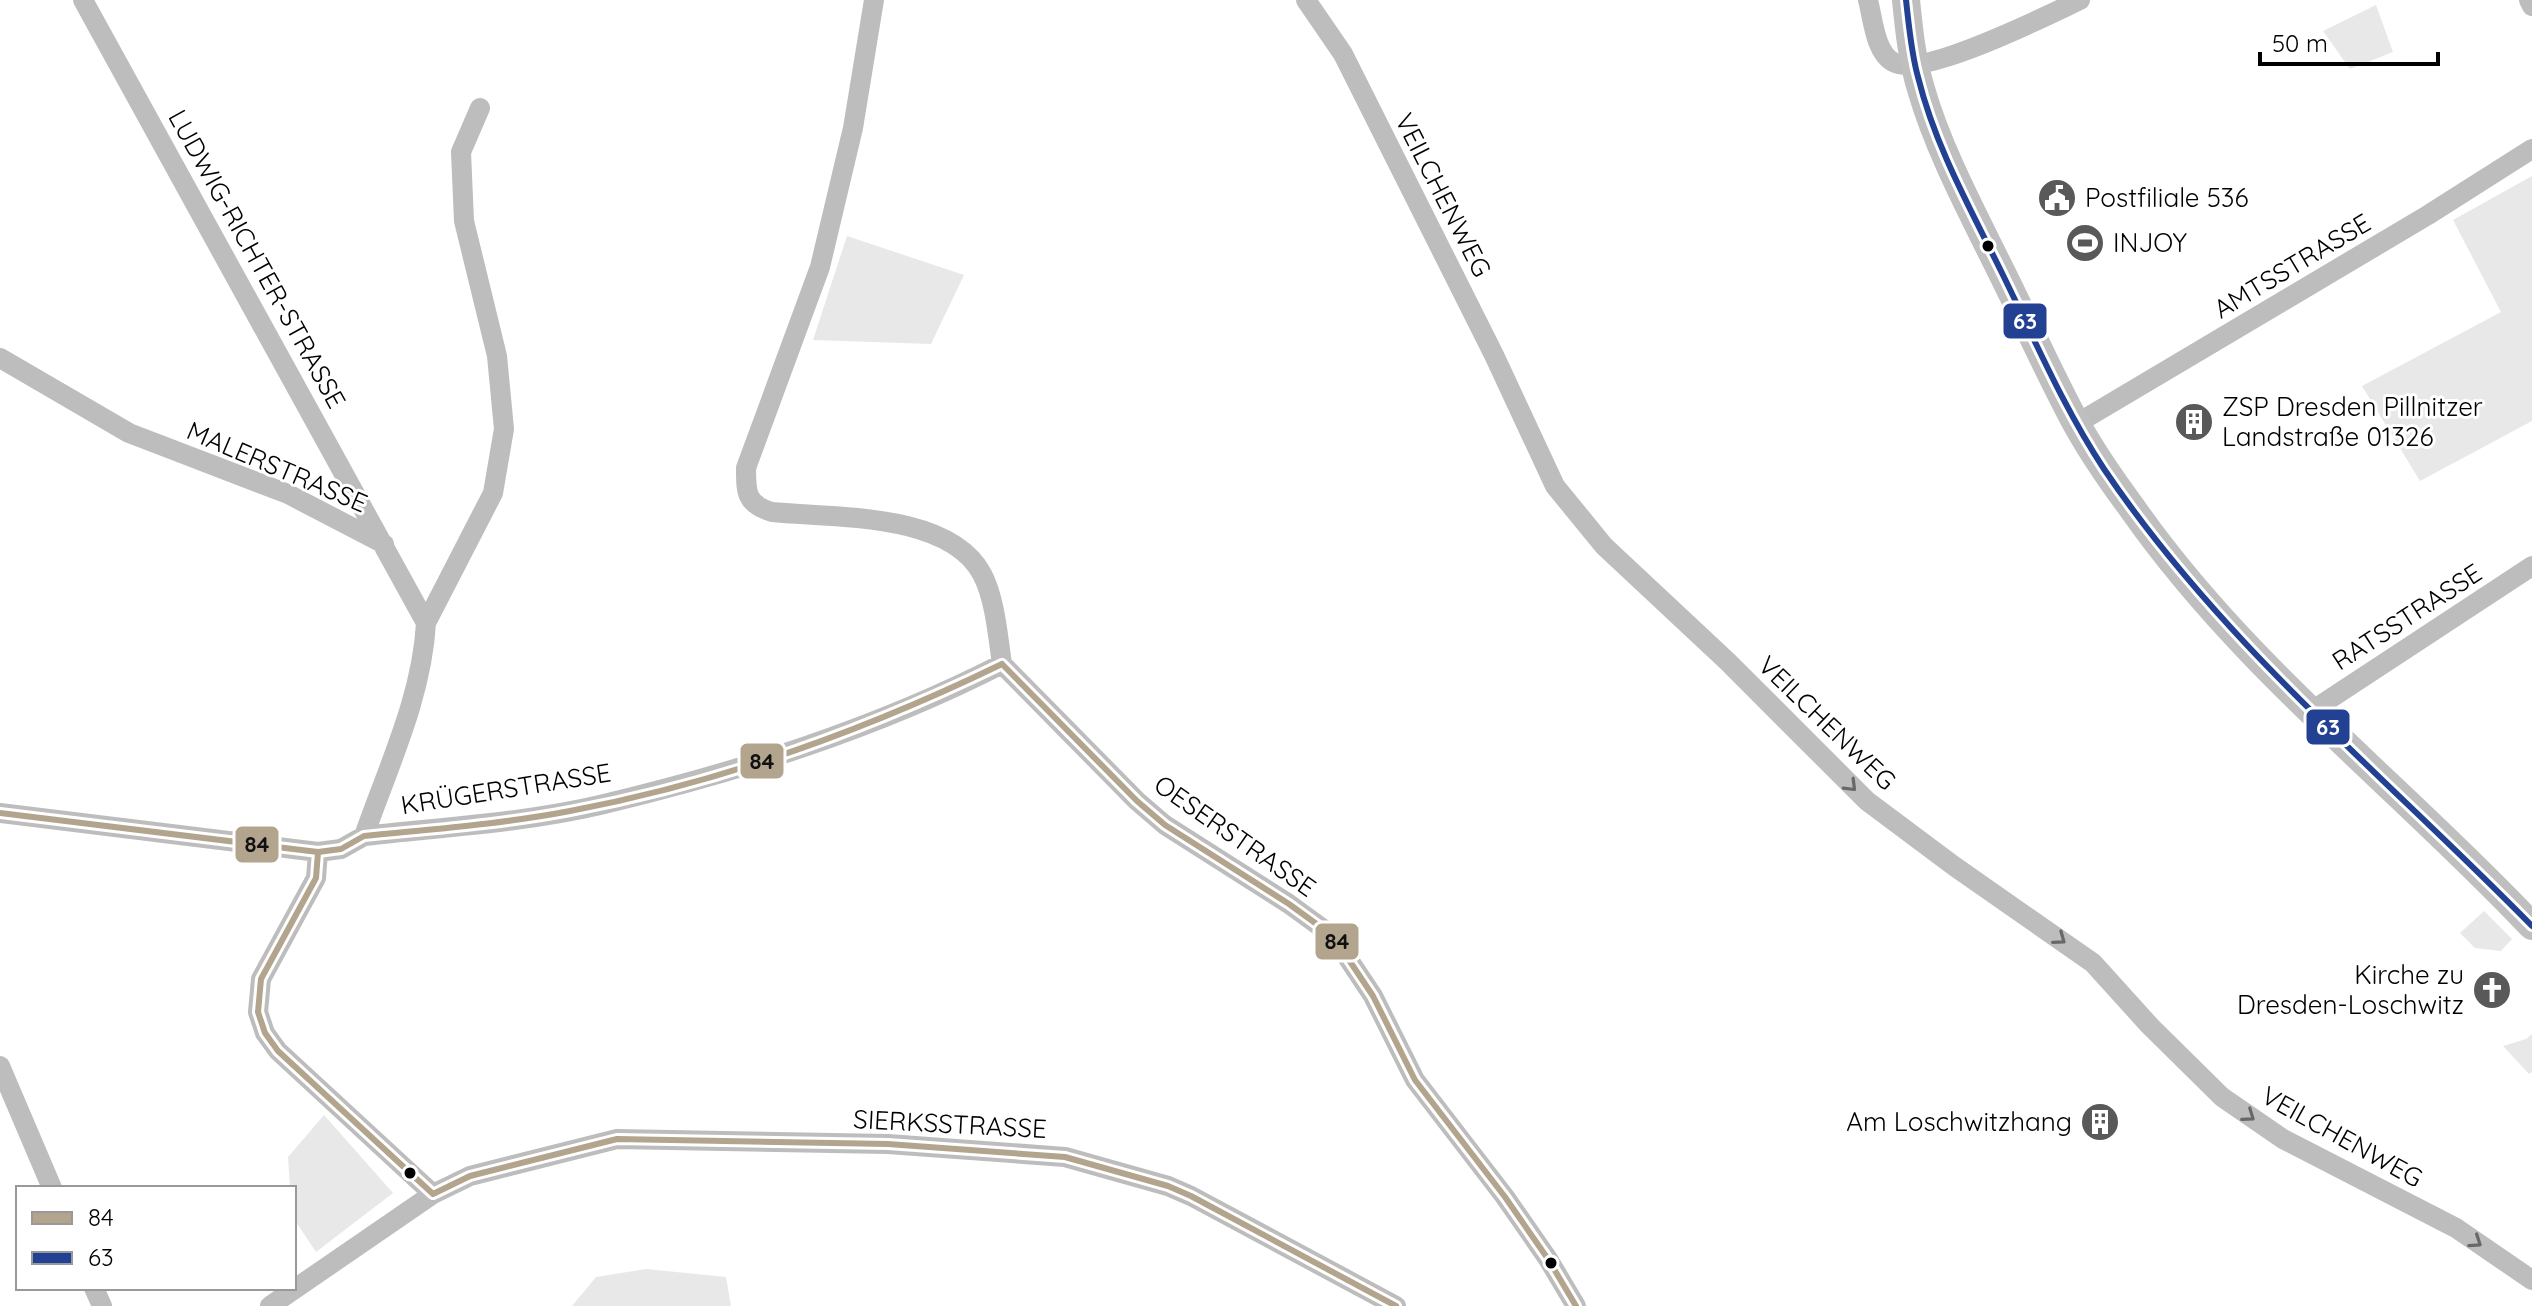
<svg xmlns="http://www.w3.org/2000/svg" width="2532" height="1306" font-family="Quicksand,sans-serif">
<style>
.green{fill:#e8e8e8}
.lines{fill:none;stroke-linecap:round;stroke-linejoin:round}
.minor{stroke:#bdbdbd;stroke-width:20}
.secondary{stroke:#bfbfbf;stroke-width:28}
.bus-1-casing{stroke:#fff;stroke-width:12}
.bus-2-casing{stroke:#fff;stroke-width:12}
.bus-1{stroke:#b3a58d;stroke-width:6}
.bus-2{stroke:#224193;stroke-width:6}
.oneway{stroke:#686868}
.bus-dot{fill:#000;stroke:#fff;stroke-width:3}
.labels{text-anchor:middle;stroke-width:6;stroke-linejoin:round;paint-order:stroke}
.street-label{font-size:26px;fill:#000;stroke:#fff}
.poi-label{font-size:26px;fill:#000;stroke:#fff;text-anchor:start}
.line-badge{stroke:#fff;stroke-width:3}
.badge-label{font-size:22px;text-anchor:middle;font-weight:bold;fill:#fff}
.pale-badge-label{font-size:22px;text-anchor:middle;font-weight:bold;fill:#111}
</style>
<rect width="100%" height="100%" fill="#fff"/>
<!-- green -->
<path class="green" d="M2376,5L2393,52L2350,69L2323,31Z
M2532,176V421L2420,481L2362,386L2501,312L2453,220Z
M847,236L964,275L931,344L813,340Z
M2484,911L2512,939L2501,951L2475,948L2460,933Z
M2532,1034V1072L2529,1074L2503,1046L2526,1039Z
M324,1115L393,1193L316,1252L294,1219V1188H290L288,1157Z
M646,1269L726,1277L731,1306H572L596,1277Z"/>
<g class="lines">
<!-- minor -->
<path class="minor" d="M83,0L426,623C422,697 388,767 364,836
M874,0L853,128L820,267L746,468C746,493 746,504 772,512C833,518 949,512 982,574C995,598 998,637 1002,664
M1306,0L1343,54L1494,355L1555,486L1604,546L1727,661L1867,801L1954,866L2093,963L2150,1026L2222,1097L2283,1139L2456,1228L2532,1280
M1868,0C1873,19 1875,52 1893,62C1921,79 2048,15 2080,0
M2529,0L2532,6
M0,358L129,433L288,494L384,544
M2076,424L2428,215L2532,149
M426,623L493,493L504,429L497,356L464,221L461,152L480,108
M1002,664L1137,801L1165,825L1289,904L1333,936L1373,996L1415,1080L1505,1197L1548,1259L1576,1306
M2310,712L2532,566
M0,813L318,852L341,849L364,836C442,827 523,823 600,805C738,772 875,729 1002,664
M318,852L316,878L261,979L258,1012L265,1033L278,1051L433,1194
M0,1066L52,1188
M94,1288L102,1306
M270,1306L433,1194L470,1176L617,1139L888,1144L1065,1157L1168,1186L1191,1196L1396,1306"/>
<!-- secondary -->
<path class="secondary" d="M1906,0C1909,30 1912,60 1921,89C1938,149 1973,214 2001,271C2026,321 2049,373 2076,423C2092,452 2112,481 2132,508C2243,667 2400,786 2532,926"/>
<!-- bus-1 casing -->
<g class="bus-1-casing">
<path id="bus-1" d="M1002,664L1137,801L1165,825L1289,904L1333,936L1373,996L1415,1080L1505,1197L1548,1259L1576,1306
M0,813L318,852L341,849L364,836C433,829 502,824 570,811C719,783 866,730 1002,664
M318,852L316,878L261,979L258,1012L265,1033L278,1051L433,1194
M433,1194L470,1176L617,1139L888,1144L1065,1157L1168,1186L1191,1196L1396,1306"/>
</g>
<!-- bus-2 casing -->
<g class="bus-2-casing">
<path id="bus-2" d="M1906,0C1909,26 1911,52 1918,77C1935,146 1970,208 2001,271C2034,338 2063,407 2104,469C2222,644 2386,777 2532,926"/>
</g>
<!-- bus-1 -->
<use href="#bus-1" class="bus-1"/>
<!-- bus-2 -->
<use href="#bus-2" class="bus-2"/>
</g>
<!-- one-way arrows -->
<defs><path id="oneway-chevron" d="M-2-3.5L2.5 0L-2 3.5" fill="none" stroke-width="1.6" stroke-linecap="round" stroke-linejoin="round" transform="scale(2)"/></defs>
<g class="oneway">
<use href="#oneway-chevron" transform="translate(1851 786) rotate(45)"/>
<use href="#oneway-chevron" transform="translate(2060 939) rotate(36)"/>
<use href="#oneway-chevron" transform="translate(2249 1116) rotate(35)"/>
<use href="#oneway-chevron" transform="translate(2476 1242) rotate(34)"/>
</g>
<!-- icons -->
<defs>
<g id="civic-disc" transform="scale(2)"><circle r="9.5" fill="#595959" stroke="#fff"/><path d="M-.6-6.5H3V-4.5H.6V-3L4-1V1h2V6H-6V1h2V-1L-.6-3ZM-1.2 2.5V6h2.4V2.5Z" fill="#fff"/></g>
<g id="stadium-disc" transform="scale(2)"><circle r="9.5" fill="#595959" stroke="#fff"/><path d="M0-5a6.5 5 0 1 0 0 10a6.5 5 0 1 0 0-10ZM-3.5-1.8h7v3.6h-7Z" fill="#fff"/></g>
<g id="building-disc" transform="scale(2)"><circle r="9.5" fill="#595959" stroke="#fff"/><path d="M-4-6H4V6H1V3H-1V6H-4ZM-2.5-4.3h1.7v1.8h-1.7ZM.8-4.3h1.7v1.8H.8ZM-2.5-1h1.7V.8h-1.7ZM.8-1h1.7V.8H.8Z" fill="#fff"/></g>
<g id="church-disc" transform="scale(2)"><circle r="9.5" fill="#595959" stroke="#fff"/><path d="M-1.2-6h2.4v3.5h3.3v2.4h-3.3V6h-2.4V-.1h-3.3v-2.4h3.3Z" fill="#fff"/></g>
</defs>
<g fill-rule="evenodd">
<use href="#civic-disc" x="2057" y="198"/>
<use href="#stadium-disc" x="2085" y="243"/>
<use href="#building-disc" x="2194" y="422"/>
<use href="#church-disc" x="2492" y="990"/>
<use href="#building-disc" x="2100" y="1122"/>
</g>
<!-- markers -->
<g class="bus-dot">
<circle cx="1988" cy="246" r="7"/>
<circle cx="410" cy="1173" r="7"/>
<circle cx="1551" cy="1263" r="7"/>
</g>
<g class="labels">
<!-- street labels -->
<g class="street-label">
<text transform="translate(1443 195) rotate(63)" y="9">VEILCHENWEG</text>
<text transform="translate(257 259) rotate(61)" y="9">LUDWIG-RICHTER-STRASSE</text>
<text transform="translate(2292 266) rotate(-31)" y="9">AMTSSTRASSE</text>
<text transform="translate(277 467) rotate(23)" y="9">MALERSTRASSE</text>
<text transform="translate(2407 617) rotate(-33)" y="9">RATSSTRASSE</text>
<text transform="translate(1827 723) rotate(44)" y="9">VEILCHENWEG</text>
<text transform="translate(506 789) rotate(-9)" y="9">KRÜGERSTRASSE</text>
<text transform="translate(1235 836) rotate(35)" y="9">OESERSTRASSE</text>
<text transform="translate(950 1124) rotate(3)" y="9">SIERKSSTRASSE</text>
<text transform="translate(2342 1137) rotate(29)" y="9">VEILCHENWEG</text>
</g>
<!-- poi labels -->
<g class="poi-label">
<text x="2085" y="207">Postfiliale 536</text>
<text x="2113" y="252">INJOY</text>
<text x="2222" y="416">ZSP Dresden Pillnitzer<tspan x="2222" dy="30">Landstraße 01326</tspan></text>
<text x="2464" y="984" text-anchor="end">Kirche zu<tspan x="2464" dy="30">Dresden-Loschwitz</tspan></text>
<text x="2072" y="1131" text-anchor="end">Am Loschwitzhang</text>
</g>
</g>
<g class="line-badge">
<rect x="2002" y="302" width="46" height="38" rx="8" fill="#224193"/>
<rect x="2305" y="708" width="46" height="38" rx="8" fill="#224193"/>
<rect x="739" y="742" width="46" height="38" rx="8" fill="#b3a58d"/>
<rect x="234" y="825" width="46" height="39" rx="8" fill="#b3a58d"/>
<rect x="1314" y="922" width="46" height="39" rx="8" fill="#b3a58d"/>
</g>
<g class="badge-label">
<text x="2025" y="329">63</text>
<text x="2328" y="735">63</text>
</g>
<g class="pale-badge-label">
<text x="762" y="769">84</text>
<text x="257" y="852">84</text>
<text x="1337" y="949">84</text>
</g>
<!-- legend -->
<rect x="16" y="1186" width="280" height="104" fill="#ffffff" stroke="#999999" stroke-width="2"/>
<rect x="32" y="1212" width="40" height="12" fill="#b3a58d" stroke="#999999" stroke-width="2"/>
<text x="88" y="1226" font-size="24" fill="#000000">84</text>
<rect x="32" y="1252" width="40" height="12" fill="#224193" stroke="#999999" stroke-width="2"/>
<text x="88" y="1266" font-size="24" fill="#000000">63</text>
<!-- scale -->
<path d="M2260 52v12h178v-12" fill="none" stroke="#000000" stroke-width="4"/>
<text x="2272" y="52" font-size="24" fill="#000000" stroke="#ffffff" stroke-width="6" paint-order="stroke">50 m</text>
</svg>
